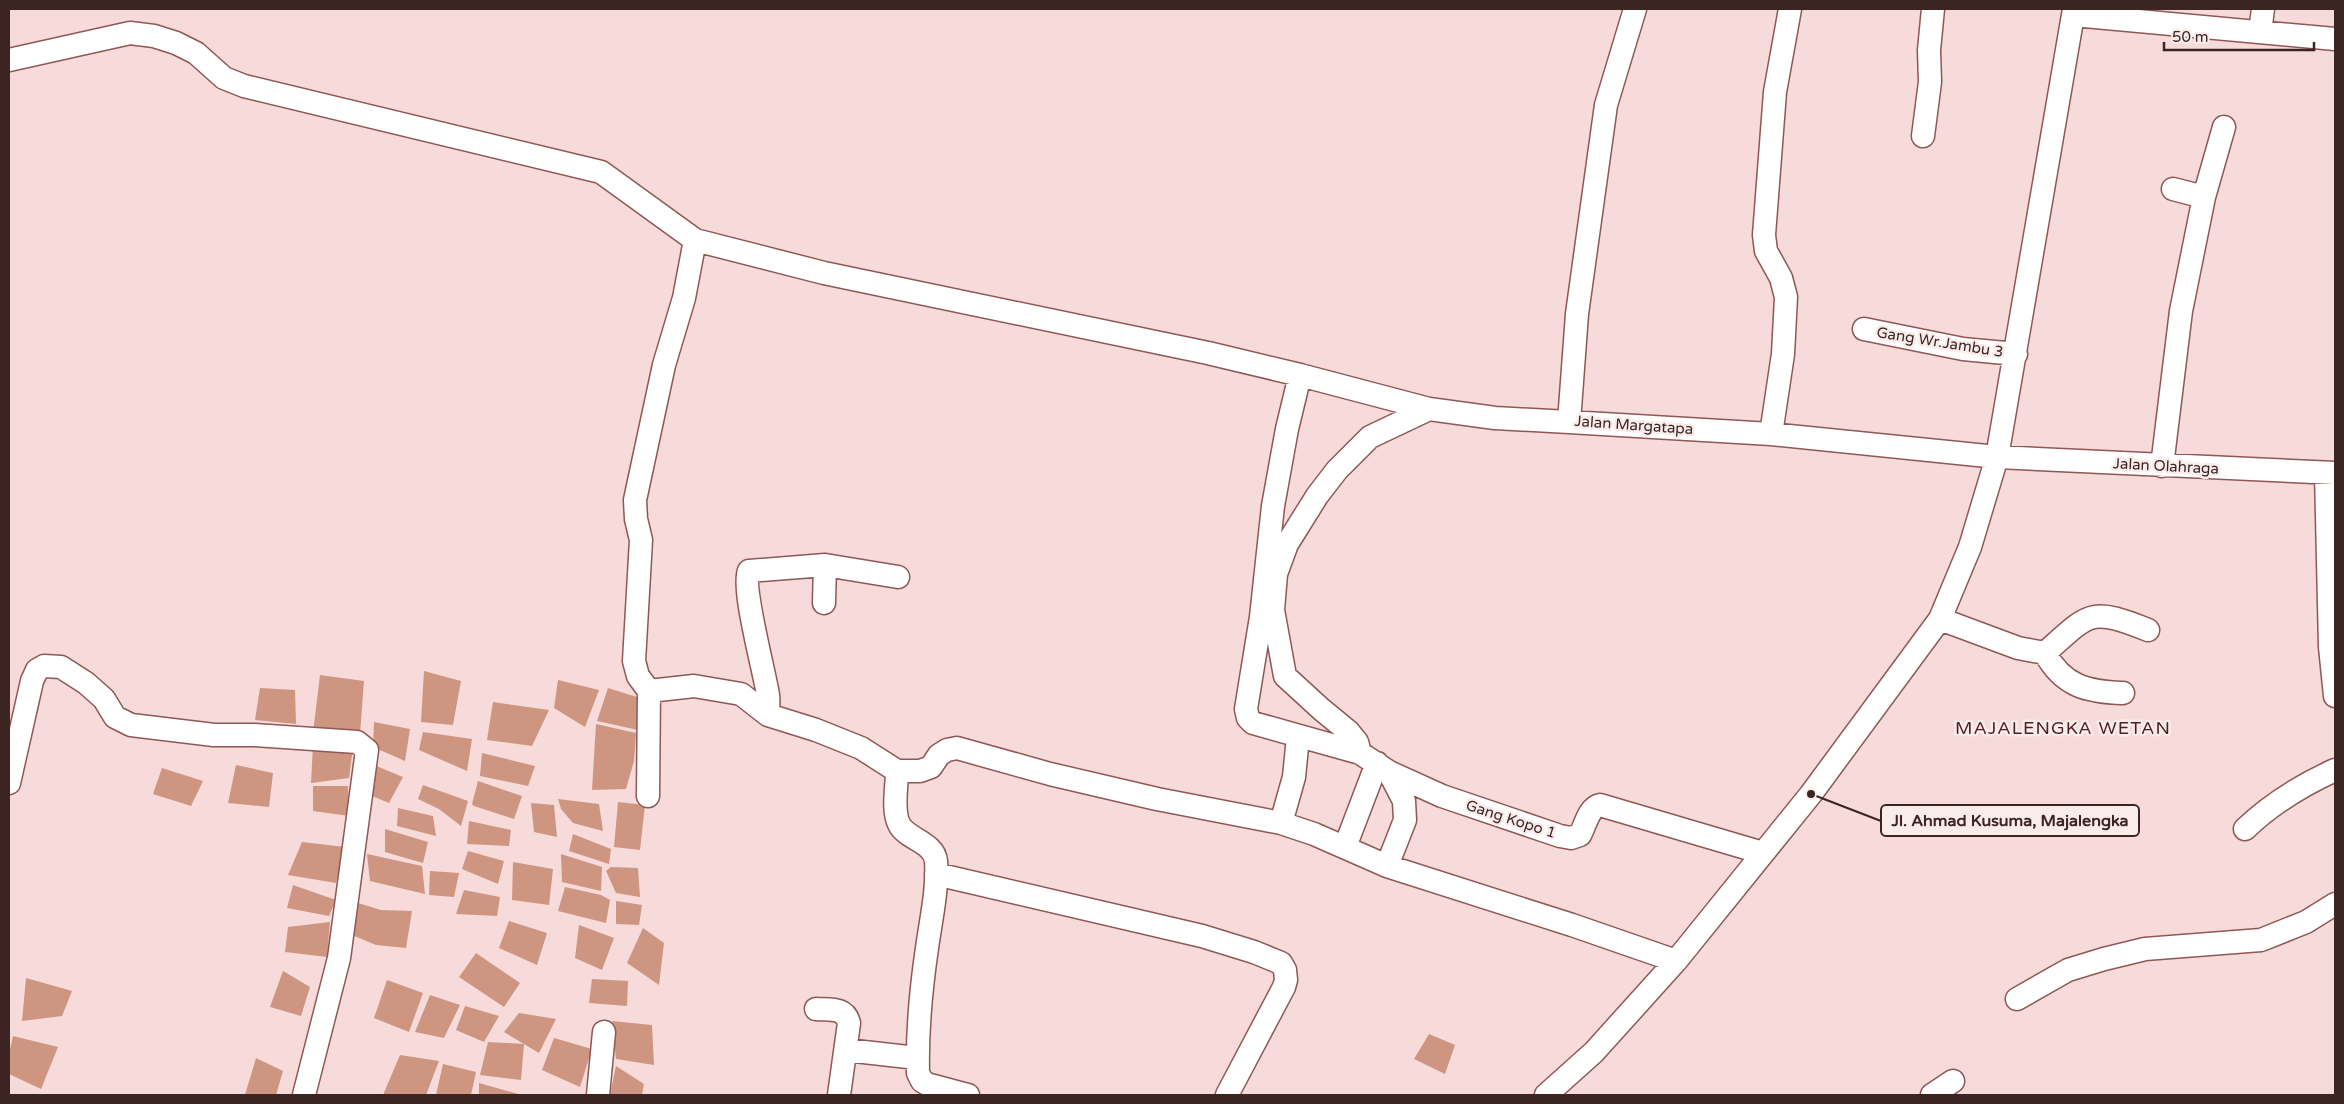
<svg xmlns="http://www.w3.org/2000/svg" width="2344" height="1104" font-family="'Varela Round',sans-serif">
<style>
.building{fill:#ce9581}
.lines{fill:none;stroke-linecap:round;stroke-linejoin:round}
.minor-casing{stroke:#8f5756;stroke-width:25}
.minor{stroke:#fff;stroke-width:22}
.labels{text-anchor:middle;stroke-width:5;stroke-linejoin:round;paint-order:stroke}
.street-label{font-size:15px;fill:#3c2423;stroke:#faeceb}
.quarter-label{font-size:18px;letter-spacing:1px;fill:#4f1d1f;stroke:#faeceb}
.leader{fill:none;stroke:#3c2423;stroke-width:2}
.callout-dot{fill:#3c2423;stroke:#faeceb;stroke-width:2}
.callout{fill:#faeceb;stroke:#3c2423;stroke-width:2}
.callout-label{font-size:16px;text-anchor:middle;font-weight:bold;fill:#3c2423}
</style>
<rect width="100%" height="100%" fill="#f6dbda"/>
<!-- building -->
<path class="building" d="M424,671L461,681L453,725L421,722Z
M320,675L364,681L360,734L313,733Z
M558,680L599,690L585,727L554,708Z
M260,688L295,690L296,724L255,720Z
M608,688L640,698L638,730L597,721Z
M493,702L549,710L532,746L487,740Z
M374,722L410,729L405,761L373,747Z
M596,724L636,733L634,761L626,789L592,790Z
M423,732L472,739L467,771L419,750Z
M313,745L353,748L349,778L311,783Z
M482,753L535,766L528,786L480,776Z
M236,765L273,773L269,807L228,803Z
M374,765L403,777L389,803L365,793Z
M162,768L203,781L191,806L153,794Z
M478,781L522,796L514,819L474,806L472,804Z
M423,785L468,801L461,826L439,809L418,799Z
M313,786H348L349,816L313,811Z
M558,799L599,804L603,831L573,823L561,809Z
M618,802L645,805L640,850L614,847Z
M531,803L554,805L557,837L534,832Z
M398,808L433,816L436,836L397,826Z
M469,821L511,830L509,846L467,844Z
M385,829L428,842L423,863L385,852Z
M573,834L611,849L609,864L569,851Z
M302,842L345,847L336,883L288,875Z
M468,851L504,861L498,884L462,869Z
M367,854L422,866L425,894L370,881Z
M561,854L602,867L601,891L562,882Z
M513,862L553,869L549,905L512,900Z
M611,867L638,868L640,897L616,893L606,871Z
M430,871L459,873L454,897L429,895Z
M293,885L336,900L329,916L287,908Z
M565,887L601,895L610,900L606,923L558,911Z
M464,890L500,897L497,916L456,914Z
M616,901L642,905L639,925L616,924Z
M358,903L381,910L412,911L406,948L376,945L352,935Z
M509,921L547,933L537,965L499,948Z
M330,922L327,957L285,952L288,927Z
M579,925L614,938L602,970L575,958Z
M643,928L664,943L659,985L627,963Z
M476,953L520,983L504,1007L459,977Z
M283,971L310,987L301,1016L270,1007Z
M26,978L72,991L62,1016L22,1021Z
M592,979L628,981L627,1006L589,1003Z
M387,980L423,993L409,1032L374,1018Z
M430,995L460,1005L444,1038L415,1032Z
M465,1006L499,1016L484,1042L456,1030Z
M519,1013L556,1019L539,1053L504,1032Z
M612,1021L652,1025L654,1065L616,1059Z
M1429,1034L1455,1045L1445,1074L1414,1059Z
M13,1036L58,1047L41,1089L9,1074V1054Z
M554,1038L592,1049L580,1087L542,1070Z
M488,1042L524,1044L521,1080L480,1075Z
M400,1055L439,1061L426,1095H383Z
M256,1058L283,1071L276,1095H245Z
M443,1064L476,1072L471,1095H436Z
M616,1066L644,1084L642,1095H610Z
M479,1083L522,1095H479Z"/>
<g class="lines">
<!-- minor casing -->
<g class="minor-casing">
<path id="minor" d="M1635,9L1606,105L1577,314L1569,422L1771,434L1997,457L2335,473
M2073,15L2335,39
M2260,32L2263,9
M9,60L130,33L154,36L176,43L196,53L224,78L244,86L601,172L695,240L824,273L1208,353L1300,375L1429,409L1495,418L1569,422
M1923,136L1930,82L1929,50L1933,9
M2173,189L2204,197
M1864,329L1963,349L2016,354
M1300,375L1287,429L1273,506L1261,617L1246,709L1248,718L1253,723L1360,753
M1771,434L1783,354L1786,297L1781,278L1766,251L1764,235L1775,92L1790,9
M2162,466L2181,311L2204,197L2224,127
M2326,473L2330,647L2335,696
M824,603L825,565
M1940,619L2018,648L2045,653C2089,614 2089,606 2148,630
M2045,653C2063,686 2087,692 2123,693
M649,691L694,686L741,694L768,715L816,730L861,748L897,771H920L931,767L939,755L947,750L957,748L1050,774L1157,799L1281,823L1314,834L1387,866L1572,925L1676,961
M768,715C768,708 769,701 768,695C765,674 741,586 749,571L825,565L898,577
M897,771C897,787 892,810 899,824C906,839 934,842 936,861C938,889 931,919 927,948C921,989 917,1032 918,1073L922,1081L927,1084L968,1095
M1389,772L1442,796L1560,836L1571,838L1580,835C1585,826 1589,807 1600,805L1763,853
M9,783L32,681L37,670L44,666L61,667L86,683L104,699L115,717L131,725L214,735H254L357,742L367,750L339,958L304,1095
M648,796L649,691L638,676L634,661L641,540L636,519L635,500L664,365L684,298L695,240
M1281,823L1294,777L1298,737
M2245,829C2271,804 2302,785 2335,770
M1345,847L1377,763
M1387,866L1405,820L1404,801L1389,772L1360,753L1357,742L1349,732L1321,709L1285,676L1273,610L1276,574L1287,544L1317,496L1337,470L1370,437L1429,409
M936,874L1202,936L1254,952L1281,963L1285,970L1286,980L1284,987L1227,1095
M2017,999L2068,970L2104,959L2145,949L2261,940L2306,922L2335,904
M816,1009C831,1010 845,1007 849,1023L839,1095
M846,1050L917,1058
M598,1095L604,1032
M1546,1095L1594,1052L1676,961L1811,794L1940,619L1970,547L1997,457L2074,9
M1932,1095L1953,1081"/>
</g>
<!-- minor -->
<use href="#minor" class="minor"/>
</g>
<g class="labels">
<!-- street labels -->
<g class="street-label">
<text transform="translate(1940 342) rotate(9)" y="5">Gang Wr.Jambu 3</text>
<text transform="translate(1634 425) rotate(4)" y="5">Jalan Margatapa</text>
<text transform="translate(2166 466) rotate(3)" y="5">Jalan Olahraga</text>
<text transform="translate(1511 819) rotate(18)" y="5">Gang Kopo 1</text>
</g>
<!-- quarter labels -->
<g class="quarter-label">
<text x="2063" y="734">MAJALENGKA WETAN</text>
</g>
</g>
<!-- callouts -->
<path class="leader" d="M1811 794L1881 821"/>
<circle class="callout-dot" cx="1811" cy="794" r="5"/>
<rect class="callout" x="1881" y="805" width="258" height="31" rx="5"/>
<g class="callout-label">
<text x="2010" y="826">Jl. Ahmad Kusuma, Majalengka</text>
</g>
<!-- border -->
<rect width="2344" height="1104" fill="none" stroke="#3c2423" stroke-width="20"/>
<!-- scale -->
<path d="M2164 42v8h150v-8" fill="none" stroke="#3c2423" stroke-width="2.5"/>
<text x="2172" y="42" font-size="15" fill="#3c2423" stroke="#faeceb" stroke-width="4" paint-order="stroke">50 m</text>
</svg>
